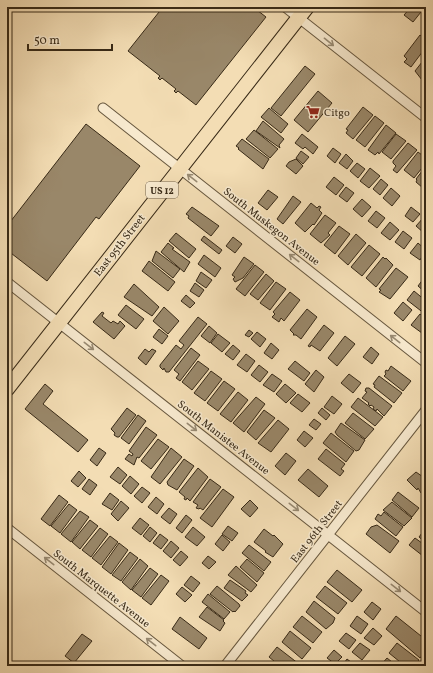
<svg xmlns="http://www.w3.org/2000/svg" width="433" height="673" font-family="Vollkorn,serif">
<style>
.building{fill:#998769;stroke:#382a17}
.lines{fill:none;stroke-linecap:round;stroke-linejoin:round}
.street-casing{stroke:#67573e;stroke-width:11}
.primary-casing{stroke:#382a17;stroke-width:16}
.street{stroke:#f7e9ce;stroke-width:9}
.primary{stroke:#f3ddb4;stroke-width:14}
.oneway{stroke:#988a72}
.labels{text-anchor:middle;stroke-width:3;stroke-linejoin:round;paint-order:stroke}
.shield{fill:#f7e9ce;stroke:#71634e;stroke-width:1}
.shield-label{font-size:10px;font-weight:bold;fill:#382a17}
.poi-label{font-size:11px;fill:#382a17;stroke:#f7e9ce;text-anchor:start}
.street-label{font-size:11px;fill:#382a17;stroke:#f7e9ce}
</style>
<rect width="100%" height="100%" fill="#f3ddb4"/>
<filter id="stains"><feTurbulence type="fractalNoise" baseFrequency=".005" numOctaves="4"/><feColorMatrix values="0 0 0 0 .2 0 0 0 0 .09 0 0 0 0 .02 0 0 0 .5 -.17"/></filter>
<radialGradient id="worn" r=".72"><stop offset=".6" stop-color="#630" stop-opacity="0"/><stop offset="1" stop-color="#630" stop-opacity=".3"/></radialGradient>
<!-- building -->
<path class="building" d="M163,7H253L266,17L196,105L178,91L176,93L174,91L176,89L162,78L160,80L158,78L160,76L128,51Z
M411,7H414L421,12L413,22L404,15Z
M420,35L426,40V47L411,67L404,62L407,59L404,56Z
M426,57V78H424L422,80L415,71Z
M305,66L315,74L281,116L271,108Z
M318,91L332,103L308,132L294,120Z
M363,107L373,115L353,139L346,133L348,130L346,129Z
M269,108L288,124L281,133L261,117Z
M375,116L384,123L365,147L356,140Z
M263,121L284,139L279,145L280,148L256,131Z
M86,124L140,166L99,219L96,217L47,281L7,250V226Z
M386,125L396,133L379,154L378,152L375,155L368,150Z
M254,130L278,149L270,158L246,139Z
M302,134L318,147L313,154L305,147L303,149L295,143Z
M396,134L406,141L391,159L382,152Z
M242,139L269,159L263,169L238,149L239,148L236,146Z
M408,143L417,150L397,173L393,170L396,166L393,163V161Z
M333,148L341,154L335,163L327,156Z
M301,151L309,157L303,164L296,158Z
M418,152L426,158V163L414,178L404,170Z
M346,154L353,161L347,169L339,163Z
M296,159L303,166L296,174L286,166L289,162Z
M357,163L365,169L358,178L350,171Z
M426,166V185L423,188L416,182L417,180L416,179Z
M370,168L380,176L369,188L360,181Z
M334,177L344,185L336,195L326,187Z
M381,179L388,185L380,195L373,189Z
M346,187L354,193L347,202L339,196Z
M391,188L400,196L392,206L383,198Z
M268,190L278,197L267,210L258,203Z
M293,196L301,202L283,224L277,219Z
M362,199L371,207L362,217L353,209Z
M311,203L317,208L319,206L321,207L319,210L322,213L314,225L313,224L305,232L295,223Z
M192,207L219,226L211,236L188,218L189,216L186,214Z
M411,207L420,214L413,222L405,216Z
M376,211L385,218L377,228L368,221Z
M325,215L336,223L328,233L330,235L321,243L310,234Z
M424,217L426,219V230L424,233L416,226Z
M390,222L399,230L390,240L381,233Z
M339,226L350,234L335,254L324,245Z
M403,231L412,238L404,249L395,242Z
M176,233L196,249L189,258L169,241Z
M356,234L366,243L348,265L338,256Z
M204,236L222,250L219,254L201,240Z
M233,237L242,244L235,253L226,246Z
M168,243L174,248L172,249L190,262L184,272L161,252Z
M418,243L426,250L420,260L410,253Z
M369,245L380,254L362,276L351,267Z
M156,251L180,269L173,278L152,261Z
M204,255L221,268L215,277L198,264Z
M244,257L254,264L243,278L235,282L233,279L235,277L232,275Z
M383,257L385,259L386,258L393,265L376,287L366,278Z
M149,261L175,282L168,291L142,271Z
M255,265L264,272L245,296L236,289Z
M396,268L408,277L390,299L379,292L381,290L379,289Z
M201,272L212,280L206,288L196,281Z
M266,274L274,281L258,300L250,294Z
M424,278L426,279V293L418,286Z
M276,282L286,289L270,310L260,303Z
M195,283L204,290L199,297L190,291Z
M134,284L159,307L152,316L124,297Z
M414,291L426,301V317L424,315L425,314L407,300Z
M290,292L300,300L284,321L281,318L279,322L272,317L275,314L273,312Z
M186,295L195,303L190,308L181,301Z
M403,302L412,310L403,321L394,313Z
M126,305L144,319L136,329L118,315Z
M164,307L179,321L168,334L153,321Z
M307,309L317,317L301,339L296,335H293L294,334L290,330Z
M102,312L104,313L102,316L111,323L113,321L118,324L120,321L125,326L114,339L93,322Z
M420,314L426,319V336L411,325Z
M198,317L207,324L169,372H166L164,368L163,370L160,367V365L176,345L181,349L184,345L179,341Z
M324,325L334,333L320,351L311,345L310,347L308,346Z
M209,326L217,333L210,343L201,336Z
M159,329L168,336L162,344L153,337Z
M249,330L253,333L249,337L245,335Z
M257,332L266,339L260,347L251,339Z
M218,334L230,343L222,352L211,343Z
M345,336L355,344L337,366L328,358Z
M271,343L279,350L272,359L264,353Z
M233,345L240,351L233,360L225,354Z
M371,347L379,354L372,364L363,357Z
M191,348L200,355L180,381L176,378L179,374L174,370Z
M145,349L149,352L152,349L156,351L146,365L138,358Z
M246,354L255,361L247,372L237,365Z
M198,361L209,369L192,390L182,382Z
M295,361L310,373L304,381L288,369Z
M259,365L268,372L260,382L251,375Z
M391,366L411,381L403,391L384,376L386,374L385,372L386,370L388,371Z
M316,370L324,377L314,392L305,384Z
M211,371L222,379L205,401L194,393Z
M272,374L282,381L274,392L263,385Z
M349,374L361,383L353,393L341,383Z
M379,376L402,393L394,403L374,387L375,385L373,384Z
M224,381L235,389L218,411L207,403Z
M45,384L53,391L43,404L88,440L78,452L25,409Z
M285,384L296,393L286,403L276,394Z
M366,388H369L392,406L384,416L377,409L376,411L373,409L374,407L371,405L370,406L368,404L369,403L362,398L367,392L365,391Z
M238,392L248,400L231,422L220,414Z
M298,394L310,403L302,412L290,403Z
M332,396L342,404L334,414L324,407Z
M256,397L265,404L244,432L233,423Z
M358,398L383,417L375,426L351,407Z
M127,408L136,415L119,437H117L114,435L115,433L111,429Z
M322,408L330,415L326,420L318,413Z
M264,410L275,418L256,440L247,432Z
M353,413L374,429L365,439L345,423Z
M138,415L146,421L129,444L121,438Z
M314,419L321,424L316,430L309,425Z
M278,420L289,429L271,452L258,443Z
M341,423L365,440L359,450L356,451L337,435L335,432Z
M146,427L157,435L139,458L137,457L134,465L125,459L129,454L132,456L133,454L129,451Z
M304,431L313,438L305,447L297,440Z
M331,433L354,451L346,462L323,443Z
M158,439L169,447L151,469L141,461Z
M99,448L106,453L97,466L90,460Z
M171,448L182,457L160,484L151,477Z
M326,449L345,464L341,469L344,471L340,476L318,459Z
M286,453L296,461L285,475L275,466Z
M184,459L194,466L177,490L168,485L167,482Z
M118,467L127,475L120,484L110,477Z
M198,468L208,477L190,501L187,498L186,500L184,499L185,497L179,492Z
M308,469L328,486L319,497L298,480Z
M79,471L86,478L78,487L71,481Z
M416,472L426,479V495L422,492L421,493L418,488L417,490L407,480Z
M130,476L139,484L131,494L122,486Z
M89,479L97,485L90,495L82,489Z
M210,479L221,487L203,510L200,508L199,509L196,508L198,505L193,502Z
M142,487L150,493L142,503L134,496Z
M223,489L234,497L212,527L200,518Z
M398,492L419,508L412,517L392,500Z
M110,493L119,500L112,510L102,504Z
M59,495L68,502L50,526L41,519Z
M156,497L164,504L157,514L148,507Z
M250,500L258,508L250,517L241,509Z
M121,501L129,508L118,521L111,514Z
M392,502L412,518L404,526L383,510Z
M69,504L77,510L60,533L51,526Z
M169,508L177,514L170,524L161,517Z
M80,511L89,517L71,542L61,534Z
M384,512L403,527L396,536L375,519L378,514L381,516Z
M186,515L192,520L182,533L176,528Z
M140,518L149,525L141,535L132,528Z
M90,520L98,526L80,549L72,542Z
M377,525L399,541L390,553L366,534L371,527Z
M228,526L238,533L232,541L222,534Z
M150,527L157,533L150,542L143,536Z
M193,527L205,537L197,546L185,537Z
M100,528L108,534L91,557L82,550Z
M264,529L273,536L274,535L283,544L273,557L265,552L266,551L254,542Z
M425,529L426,530V543L419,537Z
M160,534L168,540L161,549L153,543Z
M222,535L230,542L223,551L215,544Z
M110,536L118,542L101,565L92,558Z
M415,538L426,546V553L423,556L409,545Z
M171,541L179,548L171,558L163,551Z
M119,543L128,550L111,574L102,567Z
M249,545L271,562L264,571L242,553Z
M181,551L188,557L180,566L173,560Z
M130,552L138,558L121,581L112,575Z
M208,556L216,562L209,569L202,563Z
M140,559L148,566L131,590L122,582Z
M247,559L264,573L257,582L240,567Z
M236,566L257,585L251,592L228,575Z
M150,568L158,574L141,597L132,590Z
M337,570L362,590L352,602L327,582Z
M161,575L169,581L151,605L142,598Z
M191,576L200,583L193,592L184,585Z
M230,580L246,591L245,593L248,595L242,601L224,588Z
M217,586L239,604L240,606L235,612L234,611L233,612L210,594Z
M325,586L347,603L338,614L316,597Z
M182,587L192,595L185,602L176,594Z
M208,594L230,612L224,619L202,602Z
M314,601L335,618L333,623L326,629L306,612Z
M372,602L381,609L373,620L364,612Z
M207,607L224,620L223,621L225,623L220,631L199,617Z
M302,616L322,632L313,643L293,627Z
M357,616L368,624L361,634L350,626Z
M396,616L426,640V651L420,658L386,629Z
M180,617L207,638L199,649L172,629Z
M373,628L382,636L374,645L364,638Z
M290,631L311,648L302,659L282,642Z
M346,633L356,640L349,649L339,641Z
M82,634L92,641L74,663L65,656Z
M360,643L370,650L362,660L352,652Z
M397,643L419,660L414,666H405L389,653Z
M277,647L299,664L298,666H280L269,657Z
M334,650L342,657L335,664L327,658Z
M387,658L397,666H380Z
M347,659L356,666H342Z"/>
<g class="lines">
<!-- street casing -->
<g class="street-casing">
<path id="street" d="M285,7L426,118
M103,108L426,363
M7,282L426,612
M7,528L182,666
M225,666L426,410"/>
</g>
<!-- primary casing -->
<g class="primary-casing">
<path id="primary" d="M7,389L307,7"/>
</g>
<!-- street -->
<use href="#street" class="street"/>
<!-- primary -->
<use href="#primary" class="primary"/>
</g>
<!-- one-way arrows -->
<defs><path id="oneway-shaft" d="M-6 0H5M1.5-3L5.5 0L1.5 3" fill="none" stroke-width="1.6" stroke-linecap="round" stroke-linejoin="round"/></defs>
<g class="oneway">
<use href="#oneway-shaft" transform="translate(329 42) rotate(39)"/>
<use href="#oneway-shaft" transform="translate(192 178) rotate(-142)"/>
<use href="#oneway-shaft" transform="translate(294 258) rotate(-142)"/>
<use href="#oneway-shaft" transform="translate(395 339) rotate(-142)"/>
<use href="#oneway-shaft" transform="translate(89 346) rotate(38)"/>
<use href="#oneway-shaft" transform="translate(192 427) rotate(38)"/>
<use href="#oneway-shaft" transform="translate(294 507) rotate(38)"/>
<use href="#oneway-shaft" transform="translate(49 561) rotate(-142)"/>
<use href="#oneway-shaft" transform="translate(396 588) rotate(38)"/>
<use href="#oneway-shaft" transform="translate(151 642) rotate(-142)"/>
</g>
<!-- icons -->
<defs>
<g id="supermarket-bare" transform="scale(1.08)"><path d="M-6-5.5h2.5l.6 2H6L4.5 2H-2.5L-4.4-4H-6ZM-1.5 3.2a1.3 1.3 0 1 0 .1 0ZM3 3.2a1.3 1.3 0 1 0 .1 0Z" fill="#8f2418" stroke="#f7e9ce" stroke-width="2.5" paint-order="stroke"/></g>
</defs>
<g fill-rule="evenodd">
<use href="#supermarket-bare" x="313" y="112"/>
</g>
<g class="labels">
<!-- shield labels -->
<rect class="shield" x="146" y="182" width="32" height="16" rx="3"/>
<g class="shield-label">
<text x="162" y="194">US 12</text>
</g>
<!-- poi labels -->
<g class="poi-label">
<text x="324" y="116">Citgo</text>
</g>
<!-- street labels -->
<g class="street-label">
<text transform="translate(272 226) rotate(38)" y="4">South Muskegon Avenue</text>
<text transform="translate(119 245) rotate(-52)" y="4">East 95th Street</text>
<text transform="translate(224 437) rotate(38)" y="4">South Manistee Avenue</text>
<text transform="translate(316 531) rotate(-52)" y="4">East 96th Street</text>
<text transform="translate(102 588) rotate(38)" y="4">South Marquette Avenue</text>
</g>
</g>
<!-- margin -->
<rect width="433" height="673" fill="none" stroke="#f3ddb4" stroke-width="24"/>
<rect x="8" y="8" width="417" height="657" fill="none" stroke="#382a17" stroke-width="2"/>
<rect x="12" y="12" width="409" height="649" fill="none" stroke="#382a17"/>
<!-- scale -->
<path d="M28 44v6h84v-6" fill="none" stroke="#382a17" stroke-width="2"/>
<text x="34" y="44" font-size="12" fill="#382a17" stroke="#f7e9ce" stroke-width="3" paint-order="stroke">50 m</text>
<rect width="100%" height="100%" filter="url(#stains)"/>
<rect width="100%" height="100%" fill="url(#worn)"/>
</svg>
